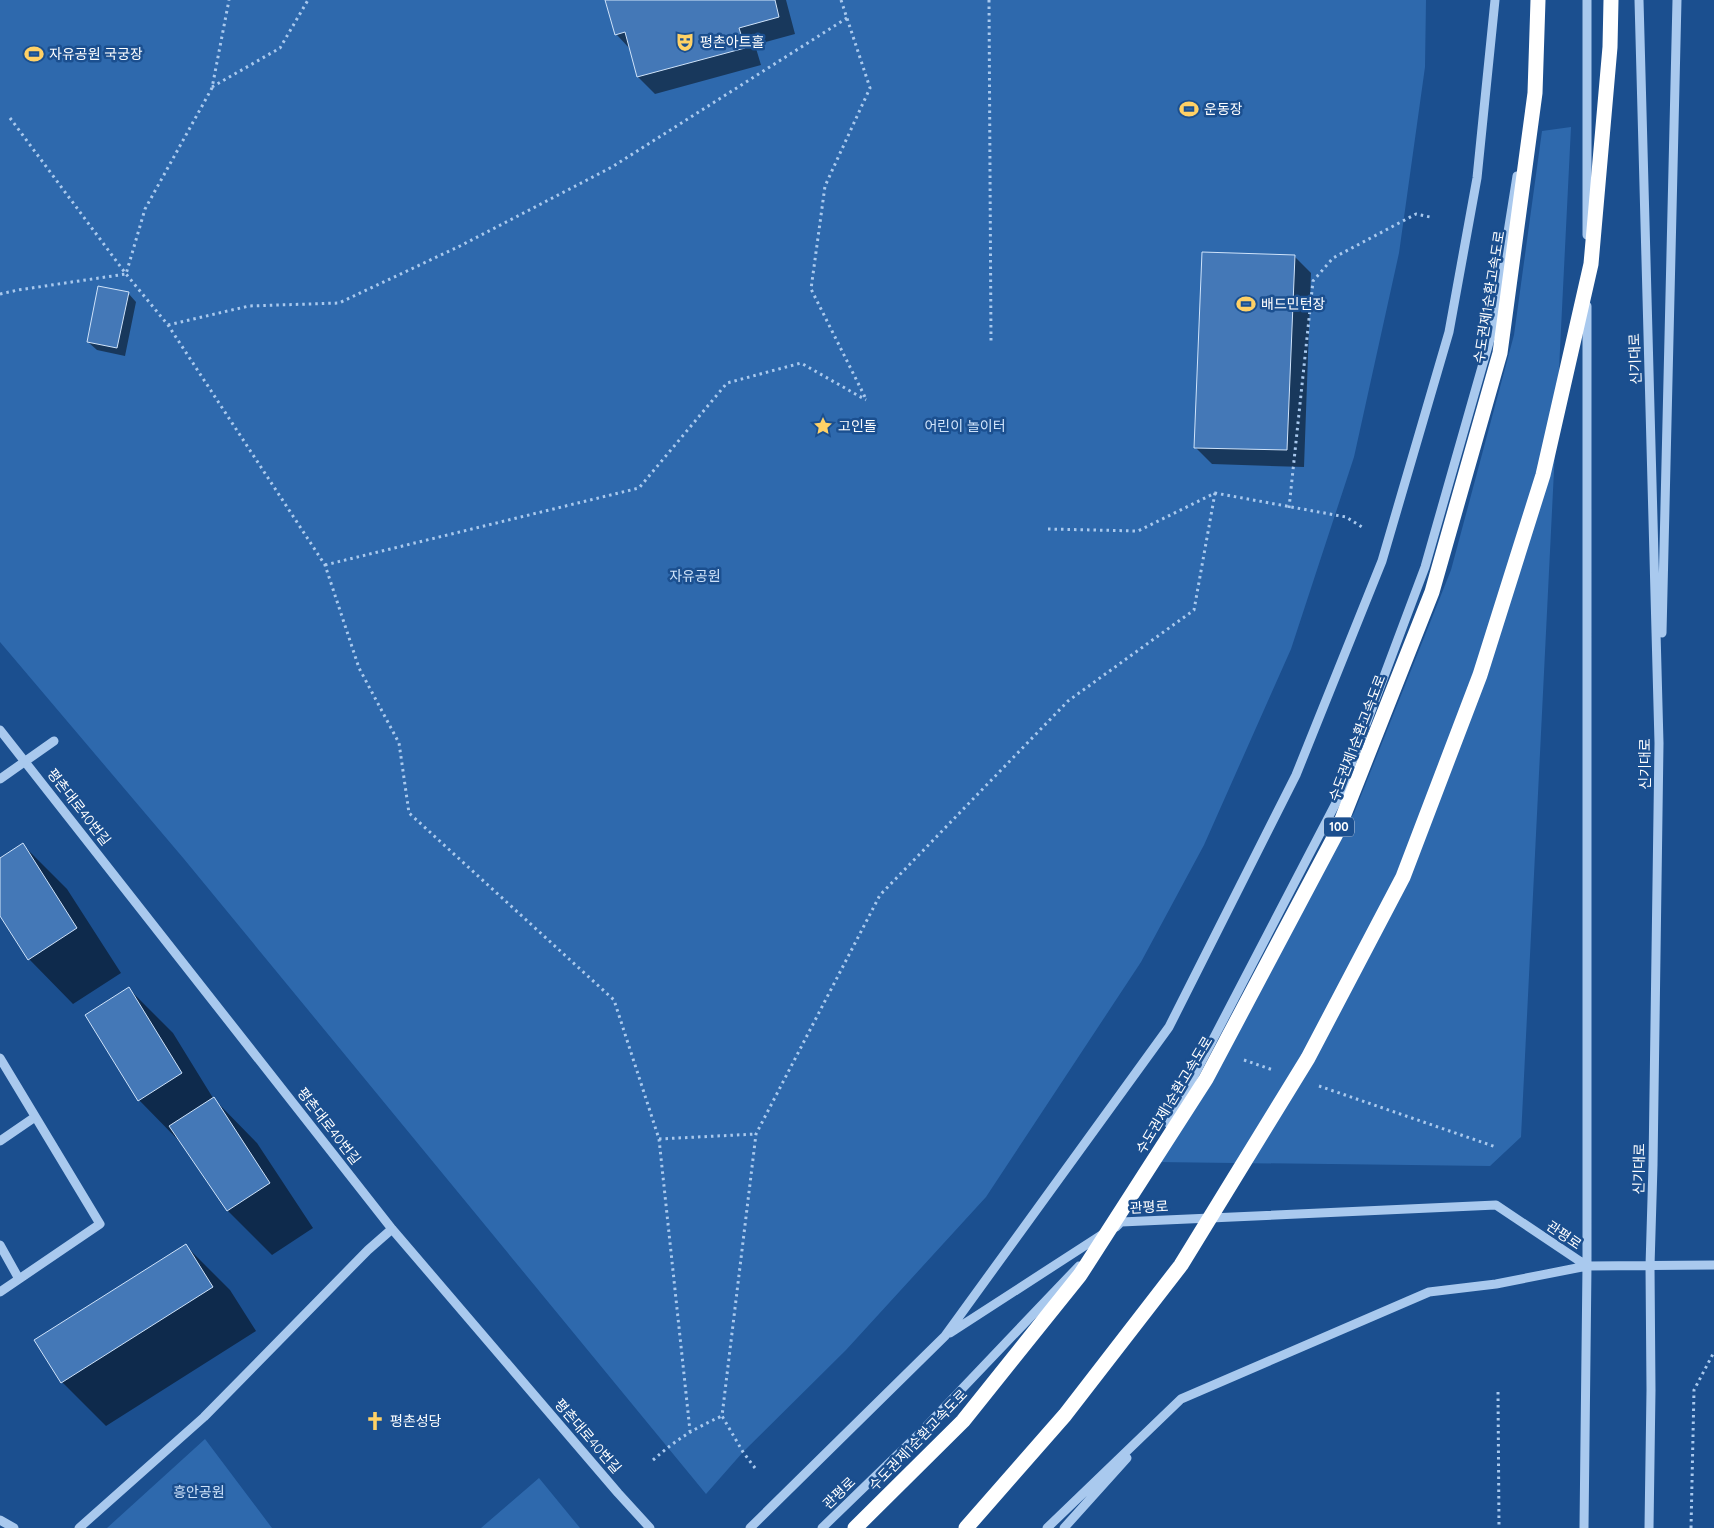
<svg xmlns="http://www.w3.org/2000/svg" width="1714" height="1528" font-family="Quicksand,'Noto Sans KR',sans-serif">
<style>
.green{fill:#2e69ad}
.shadow{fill:#0007}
.building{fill:#4478b7;stroke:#cfe3fa}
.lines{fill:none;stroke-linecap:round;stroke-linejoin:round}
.path{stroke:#a9c9ee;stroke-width:3;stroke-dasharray:2.5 4;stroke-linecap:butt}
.minor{stroke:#a9c9ee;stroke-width:9}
.highway-bridge{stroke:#fff;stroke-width:15}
.labels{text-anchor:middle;stroke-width:5;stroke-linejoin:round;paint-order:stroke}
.shield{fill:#1b4f8f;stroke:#bbcadd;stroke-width:1}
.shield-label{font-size:12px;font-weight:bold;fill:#fff}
.poi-label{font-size:14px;fill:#fff;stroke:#1b4f8f;text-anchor:start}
.street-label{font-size:14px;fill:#fff;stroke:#1b4f8f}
.park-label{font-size:14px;fill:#cfe3fa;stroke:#1b4f8f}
</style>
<rect width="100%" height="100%" fill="#1b4f8f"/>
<!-- green -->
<path class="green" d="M0,0H1426L1425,67L1399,253L1354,457L1291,649L1204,845L1141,962L986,1197L846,1350L743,1452L706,1494L184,859L0,642Z
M1571,127L1521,1137L1490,1166L1157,1162L1354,813L1451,570L1514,335L1542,131Z
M205,1439L272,1528H107Z
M539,1478L580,1528H481Z"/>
<!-- shadow -->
<path class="shadow" d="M607,0H786L795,34L755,45L761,65L655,94L638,77L631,50L616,34Z
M1294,256L1311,273L1304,467L1212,464L1195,447Z
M128,293L136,302L125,356L97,350L88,342Z
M23,845L67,889L121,973L73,1004L29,959L0,914V859Z
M129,989L173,1033L213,1098L257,1143L313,1228L272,1255L228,1211L182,1144L139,1100Z
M186,1246L230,1290L256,1331L106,1426L62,1382Z"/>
<!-- building -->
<path class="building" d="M605,0H775L779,17L739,28L745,48L637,77L625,32L615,35Z
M1202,252L1295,255L1287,450L1194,448Z
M98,286L129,292L117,348L87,342Z
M23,843L77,928L28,960L0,916V858Z
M129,987L182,1073L138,1101L85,1015Z
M214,1097L270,1183L227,1211L169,1126Z
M186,1244L213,1287L61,1383L34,1340Z"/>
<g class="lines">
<!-- path -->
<path class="path" d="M841,0L870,88L825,186L811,289L866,399
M989,0L991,343
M212,87L280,48L308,0
M10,118L126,274L168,325L325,565L359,668L399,743L409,813L614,1000L659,1139L690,1431
M0,294L18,290L126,274L145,209L212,88L229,0
M168,325L249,306L339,303L460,246L612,167L847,18
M1289,508L1313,281L1333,258L1416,214L1430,217
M1048,529L1138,531L1215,493L1346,517L1362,527
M325,565L639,488L727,383L801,363L866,400
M1244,1060L1273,1070
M1319,1086L1496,1147
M659,1139L756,1134
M1498,1392L1499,1528
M653,1460C677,1439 693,1429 722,1416
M755,1468L743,1452L722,1416L756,1134L880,895L1068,701L1194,610L1215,493
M1691,1528L1694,1390L1714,1352"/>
<!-- minor -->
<path class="minor" d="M1639,0L1659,743L1653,1165L1650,1266L1651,1390L1649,1528
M1587,235V0
M1662,633L1677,0
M0,730L392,1229L618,1493L650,1528
M0,779L54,741
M0,1058L100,1224L0,1292
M1169,1124L1338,799L1425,567L1492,332L1517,176
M0,1141L35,1117
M1116,1227L1121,1222L1496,1205L1587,1266
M0,1245L19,1279
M950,1333L1103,1234
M0,1520L14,1528
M79,1528L204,1417L368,1250L392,1229
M750,1528L945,1336L1169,1027L1296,775L1382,561L1449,332L1477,178L1495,0
M822,1528L918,1435L1079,1266
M1047,1528L1181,1399L1429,1292L1496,1284L1587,1266L1714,1265
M1064,1528L1127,1458
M1584,1528L1587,1266V306"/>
<!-- highway-bridge -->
<path class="highway-bridge" d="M855,1528L963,1421L1080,1275L1206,1079L1337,832L1432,592L1500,353L1535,93L1538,0
M966,1528L1065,1415L1181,1265L1308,1058L1403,877L1480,675L1543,475L1591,264L1610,47L1611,0"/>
</g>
<!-- icons -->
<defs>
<g id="theatre-bare" transform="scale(1.5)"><path d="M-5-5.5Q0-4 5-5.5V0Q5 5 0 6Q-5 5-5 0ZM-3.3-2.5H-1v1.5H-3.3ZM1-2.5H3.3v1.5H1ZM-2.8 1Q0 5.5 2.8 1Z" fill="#ffd166" stroke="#1b4f8f" stroke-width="2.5" paint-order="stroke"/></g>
<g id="stadium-bare" transform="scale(1.5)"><path d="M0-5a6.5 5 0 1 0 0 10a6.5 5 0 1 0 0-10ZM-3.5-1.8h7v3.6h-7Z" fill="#ffd166" stroke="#1b4f8f" stroke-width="2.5" paint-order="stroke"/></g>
<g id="sight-bare" transform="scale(1.5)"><path d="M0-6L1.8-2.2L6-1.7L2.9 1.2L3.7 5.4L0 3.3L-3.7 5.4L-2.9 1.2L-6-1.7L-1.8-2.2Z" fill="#ffd166" stroke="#1b4f8f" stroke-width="2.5" paint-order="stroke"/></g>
<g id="church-bare" transform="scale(1.5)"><path d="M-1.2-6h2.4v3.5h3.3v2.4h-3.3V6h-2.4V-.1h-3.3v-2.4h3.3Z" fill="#ffd166" stroke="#1b4f8f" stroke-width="2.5" paint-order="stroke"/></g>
</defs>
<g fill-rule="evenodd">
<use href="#theatre-bare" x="685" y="42"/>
<use href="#stadium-bare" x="34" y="54"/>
<use href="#stadium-bare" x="1189" y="109"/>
<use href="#stadium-bare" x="1246" y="304"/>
<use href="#sight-bare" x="823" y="426"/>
<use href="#church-bare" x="375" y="1421"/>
</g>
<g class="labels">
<!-- shield labels -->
<rect class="shield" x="1324" y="817.5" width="30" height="19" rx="4"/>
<g class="shield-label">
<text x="1339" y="831">100</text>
</g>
<!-- poi labels -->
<g class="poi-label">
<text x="700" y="47">평촌아트홀</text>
<text x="49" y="59">자유공원 국궁장</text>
<text x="1204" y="114">운동장</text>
<text x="1261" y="309">배드민턴장</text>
<text x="838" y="431">고인돌</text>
<text x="390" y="1426">평촌성당</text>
</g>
<!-- street labels -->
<g class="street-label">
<text transform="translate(1489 297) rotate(-81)" y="5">수도권제1순환고속도로</text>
<text transform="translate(1635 359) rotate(-92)" y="5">신기대로</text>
<text transform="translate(1357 738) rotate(-69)" y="5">수도권제1순환고속도로</text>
<text transform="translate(1645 764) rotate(-90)" y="5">신기대로</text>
<text transform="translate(79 807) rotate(52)" y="5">평촌대로40번길</text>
<text transform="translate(1174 1095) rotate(-59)" y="5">수도권제1순환고속도로</text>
<text transform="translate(329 1126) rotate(52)" y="5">평촌대로40번길</text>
<text transform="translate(1639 1169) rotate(-89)" y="5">신기대로</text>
<text transform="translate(1149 1207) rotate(-3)" y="5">관평로</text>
<text transform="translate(1564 1235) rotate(34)" y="5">관평로</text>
<text transform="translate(588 1436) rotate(49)" y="5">평촌대로40번길</text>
<text transform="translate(918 1440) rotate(-46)" y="5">수도권제1순환고속도로</text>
<text transform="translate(839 1493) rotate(-44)" y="5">관평로</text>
</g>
<!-- park labels -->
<g class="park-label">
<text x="965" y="431">어린이 놀이터</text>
<text x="695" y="581">자유공원</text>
<text x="199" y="1497">흥안공원</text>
</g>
</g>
</svg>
